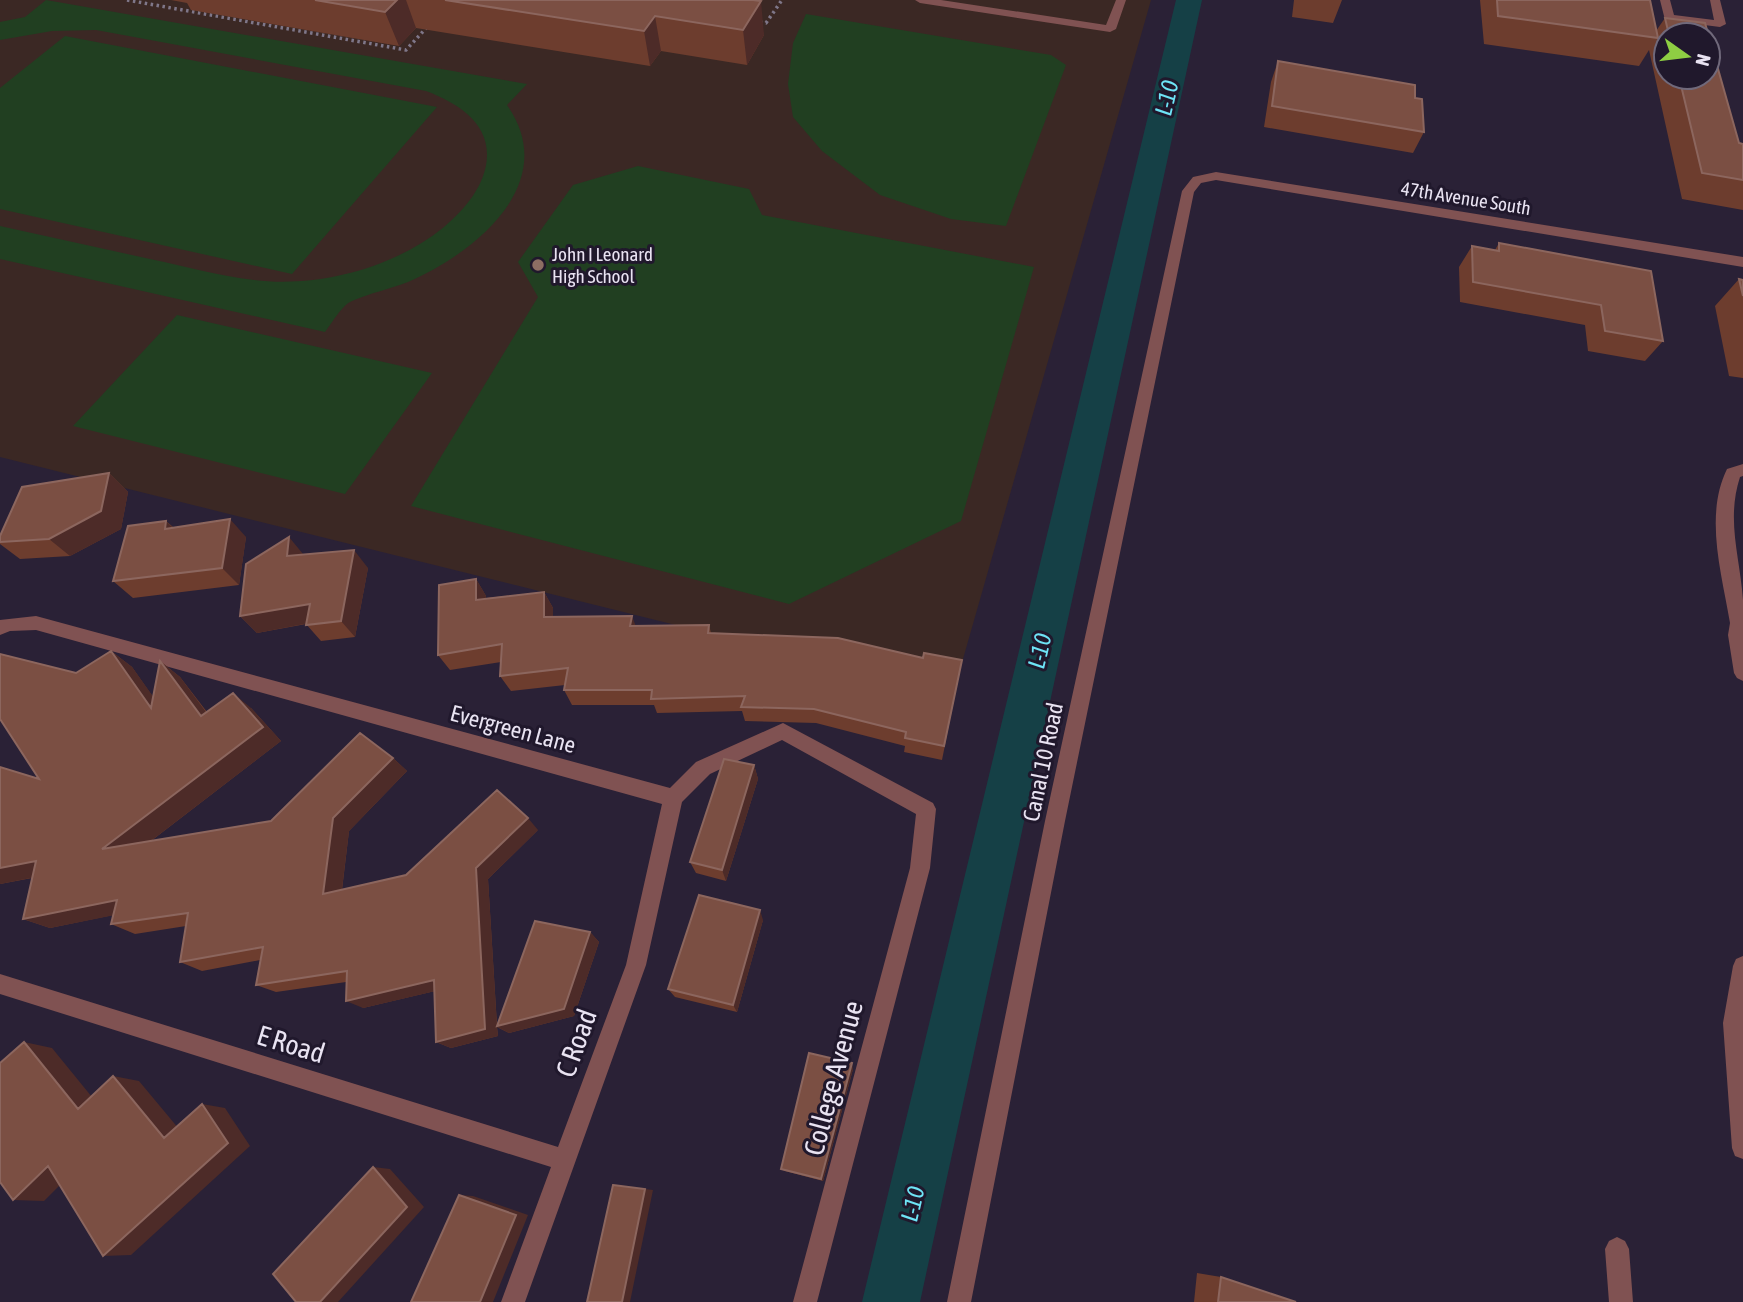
<svg xmlns="http://www.w3.org/2000/svg" width="1743" height="1302" font-family="'Asap Condensed',sans-serif">
<style>
.education{fill:#3b2824}
.green{fill:#213f21}
.lines{fill:none;stroke-linecap:round;stroke-linejoin:round}
.canal{fill:#154046;fill-rule:evenodd}
.path{stroke:#7f7789;stroke-width:3.5;stroke-dasharray:2.5 3.5;stroke-linecap:butt}
.service{fill:#805252;fill-rule:evenodd}
.minor{fill:#805252;fill-rule:evenodd}
.wall{fill:#6d3d2e;fill-rule:evenodd}
.shaded-wall{fill:#4d2b28}
.building{fill:#7b4f43;stroke:#8c665e;stroke-width:2}
.education-dot{fill:#8d6e63;stroke:#20182c;stroke-width:2.5}
.labels{text-anchor:middle;stroke-width:6;stroke-linejoin:round;paint-order:stroke}
.far-street-label{font-size:19px;fill:#e9e3f2;stroke:#20182c}
.far-poi-label{font-size:19px;fill:#e9e3f2;stroke:#20182c;text-anchor:start}
.street-label{font-size:23px;fill:#e9e3f2;stroke:#20182c}
.water-label{font-size:24px;font-style:italic;fill:#6ee4f6;stroke:#20182c}
.near-street-label{font-size:28px;fill:#e9e3f2;stroke:#20182c}
</style>
<rect width="100%" height="100%" fill="#2a2136"/>
<!-- education -->
<path class="education" d="M0,0H1151L953,694L0,457Z"/>
<!-- green -->
<path class="green" d="M46,0L527,84L507,105C562,183 475,253 408,282C390,289 370,293 352,301C342,305 332,323 325,332L0,259V226C50,237 100,248 150,259C185,266 219,276 254,280C318,288 394,268 444,227C465,209 486,185 487,156C488,121 455,102 426,91L96,30L52,31L0,40V22L25,17Z
M806,14L1051,55L1066,65L1006,226L951,219L880,195L822,151L793,117L788,84L793,43Z
M65,36L437,107L292,274L0,209V88Z
M638,166L749,189L762,215L1034,267L961,521L789,604L411,506L538,297L518,262L573,185Z
M177,315L432,373L345,494L73,426Z"/>
<g class="lines">
<!-- canal -->
<path class="canal" d="M1176,0H1202L920,1302H862Z"/>
<!-- path -->
<path class="path" d="M127,0L406,50L429,25
M760,22L766,23L782,0"/>
<!-- service -->
<path class="service" d="M915,0H941L1106,25L1116,0H1126L1116,29L1110,32L920,3Z
M1660,0H1670L1674,15L1714,20L1710,0H1720L1726,24L1720,27L1665,20Z
M1743,464V476L1740,477C1726,520 1740,557 1743,600C1743,626 1743,654 1743,681L1737,678L1734,673L1728,635L1730,623C1722,574 1704,516 1727,469Z
M1743,956V1159L1735,1156L1732,1148L1723,1023L1733,966L1736,959Z
M1617,1237L1625,1241L1629,1249L1633,1302H1609L1605,1249L1609,1241Z"/>
<!-- minor -->
<path class="minor" d="M1216,172L1743,257V267L1216,180L1201,183L1194,192L1065,821L971,1302H947L1045,821L1182,191L1193,177Z
M36,616L670,788L696,762L783,723L933,803L936,809L930,868L817,1302H793L910,868L916,814L782,740L710,774L682,802L646,965L525,1302H501L551,1167L0,994V974L558,1147L626,965L662,804L36,630L10,631L0,635V620Z"/>
</g>
<!-- wall -->
<path class="wall" d="M171,0H753L764,35L747,65L661,51L650,66L416,28L399,46L191,10L187,3Z
M1294,0H1342L1333,23L1292,17Z
M1480,0H1650L1656,31L1665,18L1705,23L1739,143L1743,144V210L1682,199L1649,50L1639,66L1484,44ZM1666,35H1708V77H1666Z
M1278,61L1424,132L1413,153L1264,127L1271,82Z
M1499,243L1663,341L1645,361L1588,351L1585,325L1460,302L1459,267L1472,246L1495,250Z
M1739,279L1743,280V378L1729,376L1715,306Z
M109,473L128,492L121,529L70,556L20,559L0,544V536Z
M166,521L173,527L246,537L239,585L133,598L113,581Z
M303,555L368,568L355,637L321,641L306,624L257,633L240,616Z
M476,579L486,596V598L544,592L553,608V617L636,626L709,625L711,633L959,675L942,760L904,752L905,746L816,723L745,721L742,711L657,713L654,705H572L564,690L565,685L511,691L500,676L501,662L450,670L438,655Z
M111,651L132,667L153,697L160,661L180,677L207,712L251,708L281,741L151,841L271,821L393,758L407,771L349,831L342,890L406,875L538,830L488,879L497,1025L590,932L599,942L574,1016L509,1033L497,1027L498,1036L451,1048L436,1042L435,991L363,1008L346,982L276,992L256,985L260,960L202,971L180,962L186,926L135,934L111,924L113,915L50,928L23,919L32,878L0,884V767L39,779L76,673Z
M754,765L758,779L726,881L696,873L690,862Z
M763,920L737,1012L675,997L668,989Z
M853,1069L823,1181L785,1171L781,1169Z
M1197,1273L1221,1277L1296,1302H1194Z"/>
<!-- shaded-wall -->
<path class="shaded-wall" d="M397,0H406L416,28L399,46L385,12Z
M761,1L764,35L747,65L743,30Z
M655,16L661,51L650,66L644,31Z
M109,473L128,492L121,529L70,556L49,539Z
M230,519L246,537L239,585L222,568Z
M166,521L184,539L165,529Z
M289,537L303,554L287,556Z
M354,550L368,568L355,637L341,621Z
M476,579L486,596V616L476,600Z
M544,592L553,608V633L544,617Z
M310,604L325,620L257,633L240,616Z
M632,616L638,632L630,626Z
M111,651L132,667L172,723L151,708Z
M160,661L180,677L220,731L201,716Z
M233,693L251,708L281,741L126,860L102,849Z
M393,758L407,771L349,831L340,905L323,894L333,818Z
M754,765L758,779L726,881L722,870Z
M528,818L538,830L488,879L497,1026L590,932L599,942L574,1016L509,1033L497,1027L498,1036L451,1048L436,1042L476,868Z
M36,861L61,872L0,884V868Z
M117,900L140,910L50,928L23,919Z
M760,910L763,920L737,1012L733,1005Z
M434,980L448,988L363,1008L346,1001Z
M24,1042L52,1048L105,1113L78,1109Z
M852,1063L853,1069L823,1181L821,1179Z
M113,1076L139,1081L189,1141L164,1138Z
M202,1104L225,1108L250,1146L131,1255L103,1256Z
M48,1166L77,1168L44,1201L13,1200Z
M373,1167L390,1169L424,1207L338,1302H320Z
M645,1189L653,1190L630,1302H622Z
M459,1195L473,1196L528,1215L493,1302H480Z"/>
<!-- building -->
<path class="building" d="M315,0H397L385,12Z
M445,0H753L761,1L743,30L655,16L644,31Z
M1497,0H1650L1658,38L1498,16Z
M1665,18L1705,23L1739,143L1743,144V180L1702,173L1679,77H1708V35H1669Z
M1278,61L1415,85V98L1422,99L1424,132L1272,106Z
M1499,243L1651,271L1663,341L1605,331L1601,305L1473,282L1472,246L1499,251Z
M1739,279L1743,280V296Z
M109,473L101,511L49,539L0,542V536L22,487Z
M230,519L222,568L113,581L128,526L166,521L165,529Z
M289,537L287,556L354,550L341,621L306,625L310,604L240,616L246,564Z
M476,579V600L544,592V617L632,616L630,626L709,625L708,633L838,638L923,658L924,653L962,660L944,746L905,738L906,732L814,709L741,707L745,696L651,699L652,690H564L568,668L500,676L502,644L438,655L439,585Z
M111,651L151,708L160,661L201,716L233,693L263,727L102,849L271,821L360,733L393,758L333,818L323,894L406,875L497,790L528,818L476,868L485,1029L436,1042L434,980L346,1001L347,971L256,985L263,947L180,962L188,913L111,924L117,900L23,919L36,861L0,868V767L39,779L0,719V654L76,673Z
M724,759L754,765L722,870L690,862Z
M699,895L760,910L733,1005L668,989Z
M535,921L590,932L564,1009L497,1026Z
M24,1042L78,1109L113,1076L164,1138L202,1104L228,1143L103,1256L48,1166L13,1200L0,1182V1063Z
M809,1053L852,1063L821,1179L781,1169Z
M373,1167L407,1207L320,1302H296L273,1274Z
M613,1185L645,1189L622,1302H587Z
M459,1195L516,1215L480,1302H411Z
M1221,1277L1296,1302H1218Z"/>
<!-- markers -->
<circle class="education-dot" cx="538" cy="265" r="7"/>
<g class="labels">
<!-- far-street labels -->
<g class="far-street-label">
<text transform="translate(1466 198) rotate(9)" y="7">47th Avenue South</text>
</g>
<!-- far-poi labels -->
<g class="far-poi-label">
<text x="552" y="261">John I Leonard<tspan x="552" dy="22">High School</tspan></text>
</g>
<!-- street labels -->
<g class="street-label">
<text transform="translate(513 729) rotate(15)" y="8">Evergreen Lane</text>
<text transform="translate(1043 762) rotate(-78)" y="8">Canal 10 Road</text>
</g>
<!-- water labels -->
<g class="water-label">
<text transform="translate(1167 98) rotate(-77)" y="8">L-10</text>
<text transform="translate(1040 651) rotate(-77)" y="8">L-10</text>
<text transform="translate(913 1204) rotate(-77)" y="8">L-10</text>
</g>
<!-- near-street labels -->
<g class="near-street-label">
<text transform="translate(576 1043) rotate(-70)" y="10">C Road</text>
<text transform="translate(291 1044) rotate(17)" y="10">E Road</text>
<text transform="translate(833 1078) rotate(-75)" y="10">College Avenue</text>
</g>
</g>
<!-- north arrow -->
<g transform="translate(1687 56) rotate(104)"><circle r="33" fill="#20182c" stroke="#70697b" stroke-width="2"/>
<path d="M0-5L12 26L0 18L-12 26Z" fill="#8ece43"/>
<text y="-10" font-size="19" font-weight="bold" text-anchor="middle" fill="#e9e3f2">N</text>
</g>
</svg>
